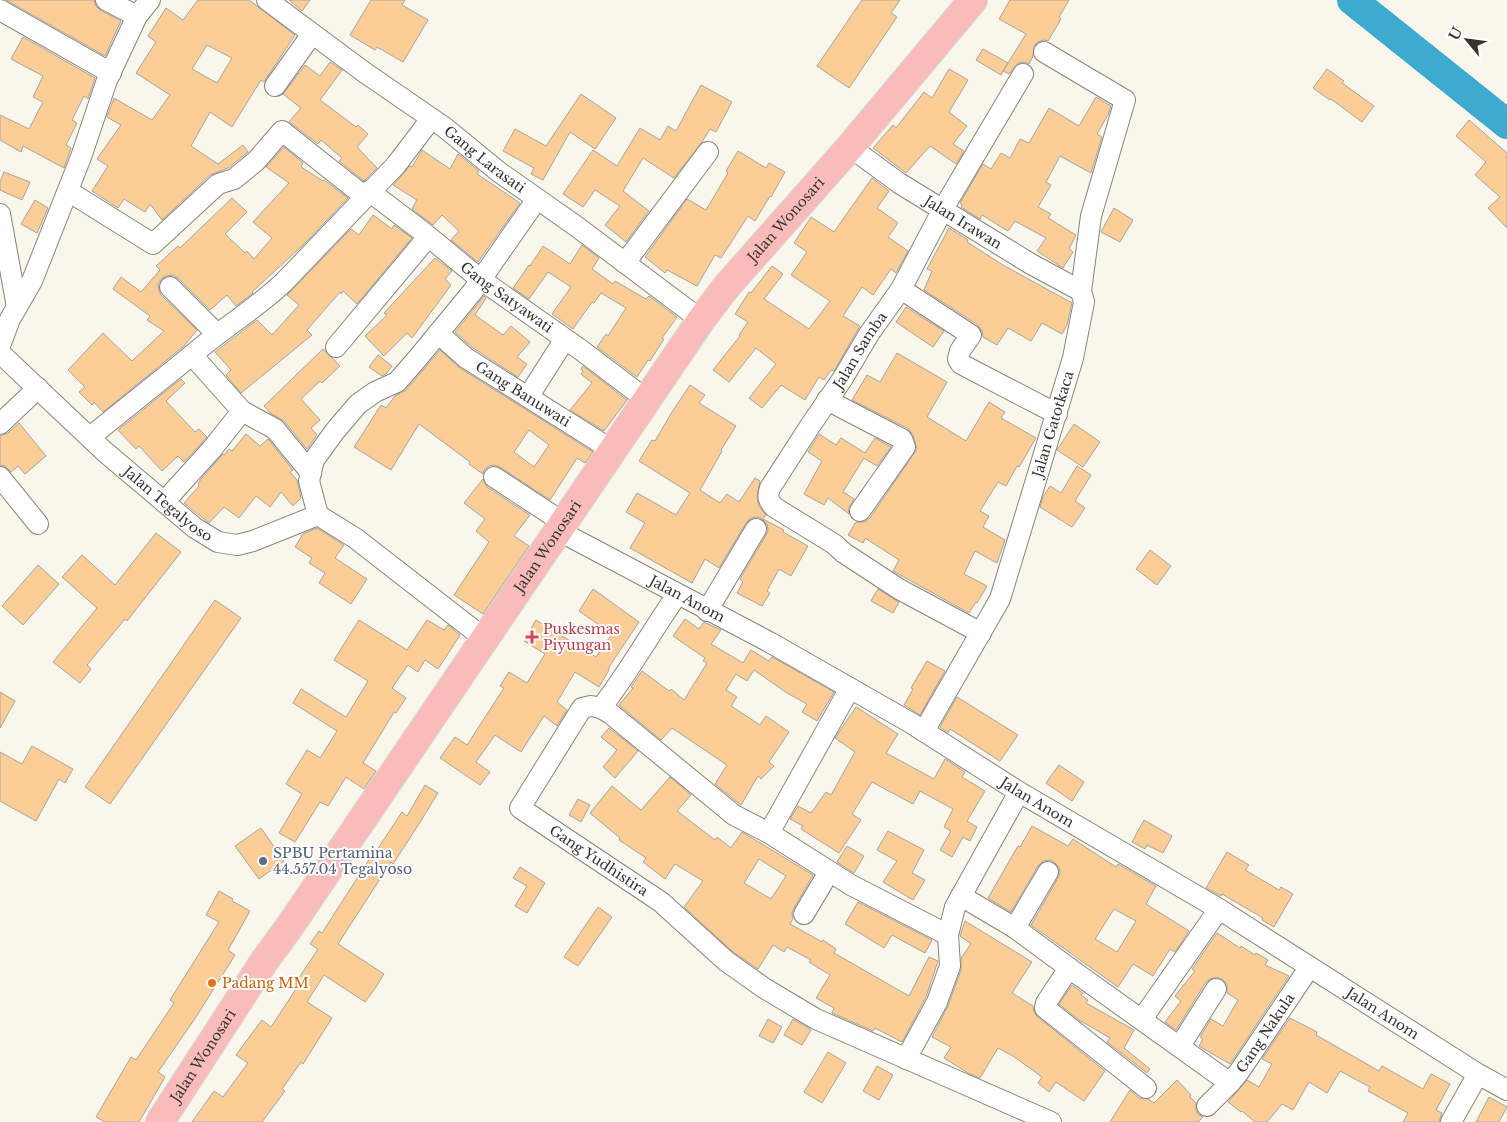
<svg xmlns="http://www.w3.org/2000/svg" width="1507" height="1122" font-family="'Libre Baskerville',serif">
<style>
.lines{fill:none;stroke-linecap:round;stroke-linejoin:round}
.river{stroke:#3faacf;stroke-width:30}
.building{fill:#fcce97;stroke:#aaa39a;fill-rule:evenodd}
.minor-casing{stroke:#87857b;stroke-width:22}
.highway-casing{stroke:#d7d6d6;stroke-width:30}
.minor{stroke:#fff;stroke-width:20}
.highway{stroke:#fabcba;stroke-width:28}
.health-dot{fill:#e0444e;stroke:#fff;stroke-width:2}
.service-dot{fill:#5c6f8a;stroke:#fff;stroke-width:2}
.food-dot{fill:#e8710a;stroke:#fff;stroke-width:2}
.labels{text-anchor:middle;stroke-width:4;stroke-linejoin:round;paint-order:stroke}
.street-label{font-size:14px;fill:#353430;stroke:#fff}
.health-label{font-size:14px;fill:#be3a42;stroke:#fff;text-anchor:start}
.service-label{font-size:14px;fill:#4e5e75;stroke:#fff;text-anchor:start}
.food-label{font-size:14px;fill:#c56008;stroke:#fff;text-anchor:start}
</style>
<rect width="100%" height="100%" fill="#f9f6eb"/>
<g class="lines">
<!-- river -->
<path class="river" d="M1352,0L1507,124"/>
</g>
<!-- building -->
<path class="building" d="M6,0H94L96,6L100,10L121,21L105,56Z
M198,0H249L295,35L264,82L261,80L232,127L210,112L191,146L218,164L243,145L248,152L228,168L210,175L162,220L150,204L145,212L124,199L118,208L92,191L108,166L97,159L121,125L107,117L114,98L152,120L170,95L136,73L156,42L148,36L166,8L183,20ZM207,45L232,58L217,83L192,69Z
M289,0H310L302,11Z
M371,0H405L402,5L428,20L403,62L377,47L375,50L350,35Z
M862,0H900L891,13L897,17L849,88L817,66Z
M1010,0H1069L1059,17L1061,19L1048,41L1044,40L1038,42L1034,46L1033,56L1029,64L1023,62L1018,63L1009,74L1003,71L1026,34L999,19Z
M23,37L95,78L88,99L84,96L72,120L77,123L66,145L71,148L64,168L23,146L21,152L0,140V115L29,129L43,102L33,97L43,76L11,59Z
M983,49L1008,63L1001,75L976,60Z
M330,62L342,70L320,100L356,127L358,125L368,134L357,147L377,168L364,181L339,161L342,158L321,140L318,144L289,122L301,108L283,94L305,65L320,76Z
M949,69L968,80L949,112L967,126L953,144L964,151L956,164L930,146L906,173L873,148L893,125L896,128L924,92L932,98Z
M1327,69L1344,81L1342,83L1374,106L1362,122L1331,99L1330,100L1313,88Z
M701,85L732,102L716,132L710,129L702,142L674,178L643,158L623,191L649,211L626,242L605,225L620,206L595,190L583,207L563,194L593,150L617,166L640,128L660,140L668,126L676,131Z
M581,94L616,118L595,149L570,132L543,180L531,174L534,168L503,151L515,129L546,146Z
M1096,97L1111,106L1108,115L1097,134L1102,137L1091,173L1060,156L1046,182L1051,185L1038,207L1051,214L1048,218L1076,235L1069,249L1073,252L1063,268L1037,251L1046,238L1015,221L1008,231L982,215L980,219L961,207L962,205L960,203L983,164L991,169L1001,153L1010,158L1020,139L1029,143L1049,108L1079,126Z
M1469,120L1507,153V228L1488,208L1500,197L1475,175L1486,162L1456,136Z
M284,147L303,163L301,167L323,181L324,180L348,198L302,246L252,292L253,293L236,306L227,295L210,310L178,278L173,275L166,276L162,278L158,284L159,291L161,295L197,330L184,346L103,412L94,402L92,405L79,392L85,387L68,370L103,333L132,361L164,331L147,320L150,316L113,289L121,277L141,292L160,270L156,266L178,246L180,248L232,198L247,212L225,234L245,253L247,251L254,259L272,238L253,222L289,183L266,167Z
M422,150L450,169L458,154L479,171L477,174L520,203L478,262L451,240L459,231L442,215L433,225L412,209L417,200L393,185L410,166L412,167Z
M738,151L766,168L769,163L785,172L771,197L770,196L755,221L748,216L721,258L715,255L697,286L667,270L665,273L645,257L687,199L706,210L728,173L726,171Z
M4,172L30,182L22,200L0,190V182Z
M872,178L889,191L877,208L898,223L888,237L908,251L896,273L891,269L873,295L862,287L843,316L860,326L834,371L831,370L824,380L819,377L805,400L781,385L762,408L749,398L776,364L756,348L729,382L713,370L740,336L739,335L748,322L735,314L749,292L751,293L772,266L783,274L764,299L809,329L830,301L791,275L807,252L794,243L811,217L834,232Z
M35,200L48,208L37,233L21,224Z
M1114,208L1133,220L1120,242L1101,232Z
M373,215L392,229L394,225L412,238L357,304L343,291L341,294L340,292L307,330L312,335L241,393L226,375L231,370L215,352L257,320L272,335L299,305L287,295L351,229L359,235Z
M949,228L968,240L967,242L1003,265L1072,303L1067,325L1062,334L1042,323L1031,341L1008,328L997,345L983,337L982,330L978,325L924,290L932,271L927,269Z
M582,245L599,258L592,269L613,284L615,281L646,299L649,296L677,317L662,338L664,339L650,361L648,360L637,377L597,347L606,334L608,336L626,308L601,293L594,303L592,302L573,329L552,314L571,287L548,272L529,299L513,288L529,265L530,266L543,246L570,264Z
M435,258L452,271L445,279L451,285L412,338L407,333L384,356L365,336L387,315L384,313Z
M484,296L486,298L475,315L503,335L511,326L530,342L517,357L527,364L518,377L473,348L455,332Z
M906,307L944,331L933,347L896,322Z
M323,349L340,366L322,383L320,381L301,399L320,420L311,428L317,435L307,449L284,421L270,413L264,406Z
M440,350L460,368L593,452L585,463L577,458L550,500L500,467L494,465L489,466L484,470L483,474L469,464L470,462L419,424L391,470L354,447L381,405L386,408L395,396L406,390ZM529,430L549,445L534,467L514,452Z
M897,353L947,382L927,417L966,441L989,402L1005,412L1001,418L1036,438L1019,467L1017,466L1006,486L998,482L980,511L989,516L983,527L1005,540L997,563L975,551L964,574L987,586L977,603L976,602L969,613L893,571L899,560L865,538L863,543L848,535L856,522H865L870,518L917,449L913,435L907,428L852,400L867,375L880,382Z
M378,355L392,366L386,374L382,376L369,367Z
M583,366L627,400L604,431L570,410L592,383L581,374L583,371L581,369Z
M181,379L185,383L166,401L195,432L199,429L207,437L184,462L178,456L162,471L139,446L136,449L118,430Z
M690,385L705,395L699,403L736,426L721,450L722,451L700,490L720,503L727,494L739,502L755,478L760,481L757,498L759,506L766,515L763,519L784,530L783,532L808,546L791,576L779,569L767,591L770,593L762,606L737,593L743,582L740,579L766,535L768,530L767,524L762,519L757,517L751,518L746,523L719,568L705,559L692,583L630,548L645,523L626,512L637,493L676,515L690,493L639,461L652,440L655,441L672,412Z
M19,423L46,456L25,474L18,466L11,472L5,466L0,465V436L8,433Z
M1074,424L1100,442L1083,467L1057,450Z
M246,434L260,446L268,439L293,470L290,472L297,480L301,498L293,506L281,492L270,507L256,496L239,518L224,507L209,523L184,503L199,486L198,484L201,479L223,454L224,455L229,449L232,451Z
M819,434L836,445L841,438L865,453L875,438L891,447L877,466L864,458L843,492L854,499L848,509L849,514L828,498L824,505L804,494L822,461L808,452Z
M1077,466L1091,475L1075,501L1085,508L1072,527L1040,507L1043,497L1050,486L1061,493Z
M483,479L487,487L530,515L514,536L529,546L483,614L454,595L489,542L476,531L485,519L464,503Z
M317,528L344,545L335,558L367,579L351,604L319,583L325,573L309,563L312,558L295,547L303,534Z
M156,533L181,552L127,621L125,619L87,665L91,669L80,683L53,662L97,608L62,577L82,555L115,585Z
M1150,550L1171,566L1157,585L1136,569Z
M38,565L59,584L23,625L2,606Z
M593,589L639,622L609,667V670L599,687L575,672L557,702L567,710L557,726L544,716L521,752L495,735L476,762L490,772L480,785L440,758L455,737L467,745L504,688L500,686L509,672L527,683L545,654L524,641L536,620L596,657L612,634L579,611Z
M878,589L899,602L893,613L871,601Z
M215,600L241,618L110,804L85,787Z
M685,619L699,629L704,622L721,630L711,644L743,663L751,650L769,661L772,657L834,692L817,721L802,712L807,704L787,693L754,670L747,681L736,674L726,690L737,697L731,706L760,725L766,716L789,732L769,762L774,766L761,779L758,776L741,805L715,784L727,765L672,728L661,740L619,705L633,688L631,687L642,671L669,691L671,689L684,700L707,663L703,661L705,658L673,636Z
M359,620L407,650L427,620L444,630L448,625L460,635L438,669L425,660L418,672L408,665L392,688L406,698L396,713L394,712L363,763L376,771L364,789L346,777L328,806L320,802L295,842L279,833L302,794L286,784L307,750L320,758L337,731L293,703L301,689L346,717L368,681L334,660Z
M927,661L945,671L920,715L904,705L913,689L911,688Z
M0,692L15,701L0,728Z
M957,697L1018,735L1000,761L950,729L948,733L940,727Z
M856,707L898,734L886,753L934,779L945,759L965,772L962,777L985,791L967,821L977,827L970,841L963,837L952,857L940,850L951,831L944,827L953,809L920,791L913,804L872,782L852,814L861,820L839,853L801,829L803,826L790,819L798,806L811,813L826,792L831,795L855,752L835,738Z
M609,728L638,751L615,778L603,767L617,750L601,737Z
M32,746L73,769L65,783L59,779L36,821L0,801V752L22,764Z
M1059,765L1084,782L1072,801L1046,783Z
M670,777L691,795L677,811L715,840L717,837L731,848L742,832L813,875L794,908L792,913L793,919L790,924L822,942L823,940L836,949L834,953L909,996L929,957L938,961L926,997L902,1042L875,1028L873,1031L832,1013L834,1008L816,998L830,975L809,962L811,960L787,947L784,952L773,945L758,969L733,952L684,907L703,881L675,864L665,879L643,862L646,858L619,840L620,838L590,813L612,786L641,810ZM759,859L786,876L771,899L744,883Z
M425,785L438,793L417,827L393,864L391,862L338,944L384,974L376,987L365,1002L324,975L307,1002L332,1018L303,1064L301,1062L282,1089L285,1091L262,1122H192L214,1091L223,1097L248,1063L236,1055L262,1020L271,1027L296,989L293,987L318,949L310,944L319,931L322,933L372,855L373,856L402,812L407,816Z
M578,799L590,805L581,822L569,815Z
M1144,820L1172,836L1163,853L1147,845L1145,849L1132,842Z
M1032,826L1068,846L1073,839L1116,867L1118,864L1156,886L1146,904L1189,931L1175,952L1170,949L1153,976L1133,964L1118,987L1031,925L1058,878L1060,873L1059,867L1054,862L1049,860L1043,861L1038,866L1011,912L988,898L1018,846L1020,847ZM1114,909L1136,921L1117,952L1095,939Z
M261,828L284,861L259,879L235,846Z
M888,831L924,850L912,873L925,880L913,900L883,882L897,861L877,850Z
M847,846L864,856L854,873L837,862Z
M1227,852L1249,865L1245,870L1279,890L1281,887L1293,894L1274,927L1262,920L1263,918L1222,894L1221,896L1206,888Z
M520,867L545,883L527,913L515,906L527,886L513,878Z
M219,891L233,899L232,901L250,911L228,950L235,955L196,1017L158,1072L165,1077L139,1122H105L96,1117L131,1057L136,1060L174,1003L170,1000L219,922L206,915Z
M858,902L932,940L925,953L892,935L884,948L845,924Z
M598,907L612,917L578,966L564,957Z
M965,921L1032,962L1012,993L1033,1006L1034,1013L1038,1017L1105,1071L1084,1101L1056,1082L1049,1092L1038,1083L1042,1077L1013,1056L998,1048L980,1078L968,1073L944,1058L951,1047L932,1037L948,1006L961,970V958L971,944L960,936Z
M1217,933L1240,948L1241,946L1255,955L1256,953L1268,960L1265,965L1289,976L1230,1064L1199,1046L1203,1039L1200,1037L1211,1019L1223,1026L1238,1000L1227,993V984L1222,979L1216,977L1210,979L1206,982L1176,1030L1165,1022L1181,1001L1175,996L1195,971L1192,969Z
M1072,985L1083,993L1081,995L1088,1000L1086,1003L1134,1030L1124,1048L1150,1069L1147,1073L1107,1042L1110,1038L1079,1020L1059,1004Z
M1290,1018L1317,1032L1316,1035L1379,1071L1382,1066L1423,1089L1431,1074L1450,1084L1436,1110L1442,1113L1439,1122H1403L1408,1113L1368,1091L1370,1087L1340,1071L1327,1093L1309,1082L1293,1110L1282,1104L1267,1122H1255L1242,1111L1241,1112L1228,1102L1247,1080L1259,1087L1272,1064L1262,1059Z
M768,1019L782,1027L773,1043L759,1036Z
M793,1019L811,1030L802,1045L784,1035Z
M828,1052L846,1063L822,1103L804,1092Z
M877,1066L893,1075L879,1100L863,1091Z
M1177,1080L1191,1095L1190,1097L1196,1103V1110L1198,1114L1203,1117L1198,1122H1110L1130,1090L1139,1098L1148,1099L1154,1103Z
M1489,1097L1507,1107L1499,1122H1476Z"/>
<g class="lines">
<!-- minor casing -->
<g class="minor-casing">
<g id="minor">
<path d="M106,0L137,16"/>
<path id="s1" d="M267,0L364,72L444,127L499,172L576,226L701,320"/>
<path d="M0,10L111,73"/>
<path d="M275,86L312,34"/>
<path id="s2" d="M850,147L899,183L1031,264L1081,291"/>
<path d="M68,191L153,244L218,184L234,179L256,161L282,131L364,196"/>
<path id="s3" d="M369,191L423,232L480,279L581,350L647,400"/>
<path d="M0,214L17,307"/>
<path d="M625,263L708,152"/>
<path d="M170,287L217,334"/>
<path d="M901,289L971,335L960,351L958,359L961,364L1057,414"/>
<path id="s4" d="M438,333L466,358L612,450"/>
<path d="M0,346L10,319L32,281L81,157L107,80L137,16L150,0"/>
<path d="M336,347L428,237"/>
<path id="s5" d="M0,353L105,452L195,528L218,542L237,545L253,541L318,515L355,538L485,639"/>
<path d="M192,355C221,329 256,309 284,282L396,165L431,119"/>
<path d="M528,397L565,339"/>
<path d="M827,400L902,439L905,447L860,511"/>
<path d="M0,424L38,388"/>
<path d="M90,437L192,355L242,411L275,429L311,473"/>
<path d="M0,477L38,524"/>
<path d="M494,477L564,523"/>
<path d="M164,502L212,449L242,411"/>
<path d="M318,515L309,481L314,460L335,431L358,404L375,392L397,382L417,359L473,291L537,199"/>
<path id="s6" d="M559,531L771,643L911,723L1019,792L1219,909L1478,1074L1507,1090"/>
<path id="s7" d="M677,595C651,632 629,672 601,708L591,706L582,708L520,808L661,902L726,961L764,988L816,1019L1051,1122"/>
<path d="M707,611L756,529"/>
<path id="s8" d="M981,633L899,589L844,553L834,544L774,507C768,500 767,497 770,488L810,426L843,378L869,334L901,289L943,209L1023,74"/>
<path d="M601,708L611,714L734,815L769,833L851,885L948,935"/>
<path id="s9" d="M924,731L1000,599L1073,358L1084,302L1081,291L1091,216L1125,100L1044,52"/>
<path d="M769,833L850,688"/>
<path id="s10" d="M961,896L1015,928L1076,973L1230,1083L1239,1072L1309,968"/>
<path d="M804,914L829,872"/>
<path d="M1015,928L1048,872"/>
<path d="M1069,968L1046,1003L1045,1008L1146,1088"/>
<path d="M1142,1019L1219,909"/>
<path d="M1180,1046L1216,989"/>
<path d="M906,1059L937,1002L950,966L948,935L955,907L1019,792"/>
<path d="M1207,1106L1230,1083"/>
<path d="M1451,1122L1478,1074"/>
</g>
</g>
<!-- highway casing -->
<g class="highway-casing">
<g id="highway">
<path id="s11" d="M160,1122L265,960L290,926L701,320L727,286L850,147L973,0"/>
</g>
</g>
<!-- minor -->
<use href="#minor" class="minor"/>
<!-- highway -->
<use href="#highway" class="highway"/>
</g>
<!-- markers -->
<path class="health-dot" d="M529.5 629.5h5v5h5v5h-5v5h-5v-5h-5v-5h5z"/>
<circle class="service-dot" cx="263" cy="861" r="5"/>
<circle class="food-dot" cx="212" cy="983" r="5"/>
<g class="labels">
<!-- street labels -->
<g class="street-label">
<text dy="5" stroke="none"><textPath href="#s1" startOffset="270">Gang Larasati</textPath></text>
<text dy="5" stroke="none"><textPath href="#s11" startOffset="1099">Jalan Wonosari</textPath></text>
<text dy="5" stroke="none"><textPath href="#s2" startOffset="136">Jalan Irawan</textPath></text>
<text dy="5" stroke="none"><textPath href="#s3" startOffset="174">Gang Satyawati</textPath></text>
<text dy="5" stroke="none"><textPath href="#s8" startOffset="428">Jalan Samba</textPath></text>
<text dy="5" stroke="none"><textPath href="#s4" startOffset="105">Gang Banuwati</textPath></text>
<text dy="5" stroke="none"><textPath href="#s9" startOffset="335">Jalan Gatotkaca</textPath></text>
<text dy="5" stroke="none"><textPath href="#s5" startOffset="226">Jalan Tegalyoso</textPath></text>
<text dy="5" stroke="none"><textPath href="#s11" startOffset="694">Jalan Wonosari</textPath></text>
<text dy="5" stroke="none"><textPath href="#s6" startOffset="145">Jalan Anom</textPath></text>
<text dy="5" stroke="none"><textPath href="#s6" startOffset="550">Jalan Anom</textPath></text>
<text dy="5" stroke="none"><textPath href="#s7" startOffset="368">Gang Yudhistira</textPath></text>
<text dy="5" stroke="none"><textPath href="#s6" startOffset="955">Jalan Anom</textPath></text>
<text dy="5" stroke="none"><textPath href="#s10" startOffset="389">Gang Nakula</textPath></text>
<text dy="5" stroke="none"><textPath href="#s11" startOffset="79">Jalan Wonosari</textPath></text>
</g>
<!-- health labels -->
<g class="health-label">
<text x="543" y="634">Puskesmas<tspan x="543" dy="16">Piyungan</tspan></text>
</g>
<!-- service labels -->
<g class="service-label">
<text x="273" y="858">SPBU Pertamina<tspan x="273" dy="16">44.557.04 Tegalyoso</tspan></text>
</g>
<!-- food labels -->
<g class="food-label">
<text x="222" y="988">Padang MM</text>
</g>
</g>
<!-- north arrow -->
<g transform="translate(1467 40) rotate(299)" stroke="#ffffff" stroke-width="4" paint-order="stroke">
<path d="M0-4L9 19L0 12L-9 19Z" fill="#353430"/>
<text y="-8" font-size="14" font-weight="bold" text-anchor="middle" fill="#353430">U</text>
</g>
</svg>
